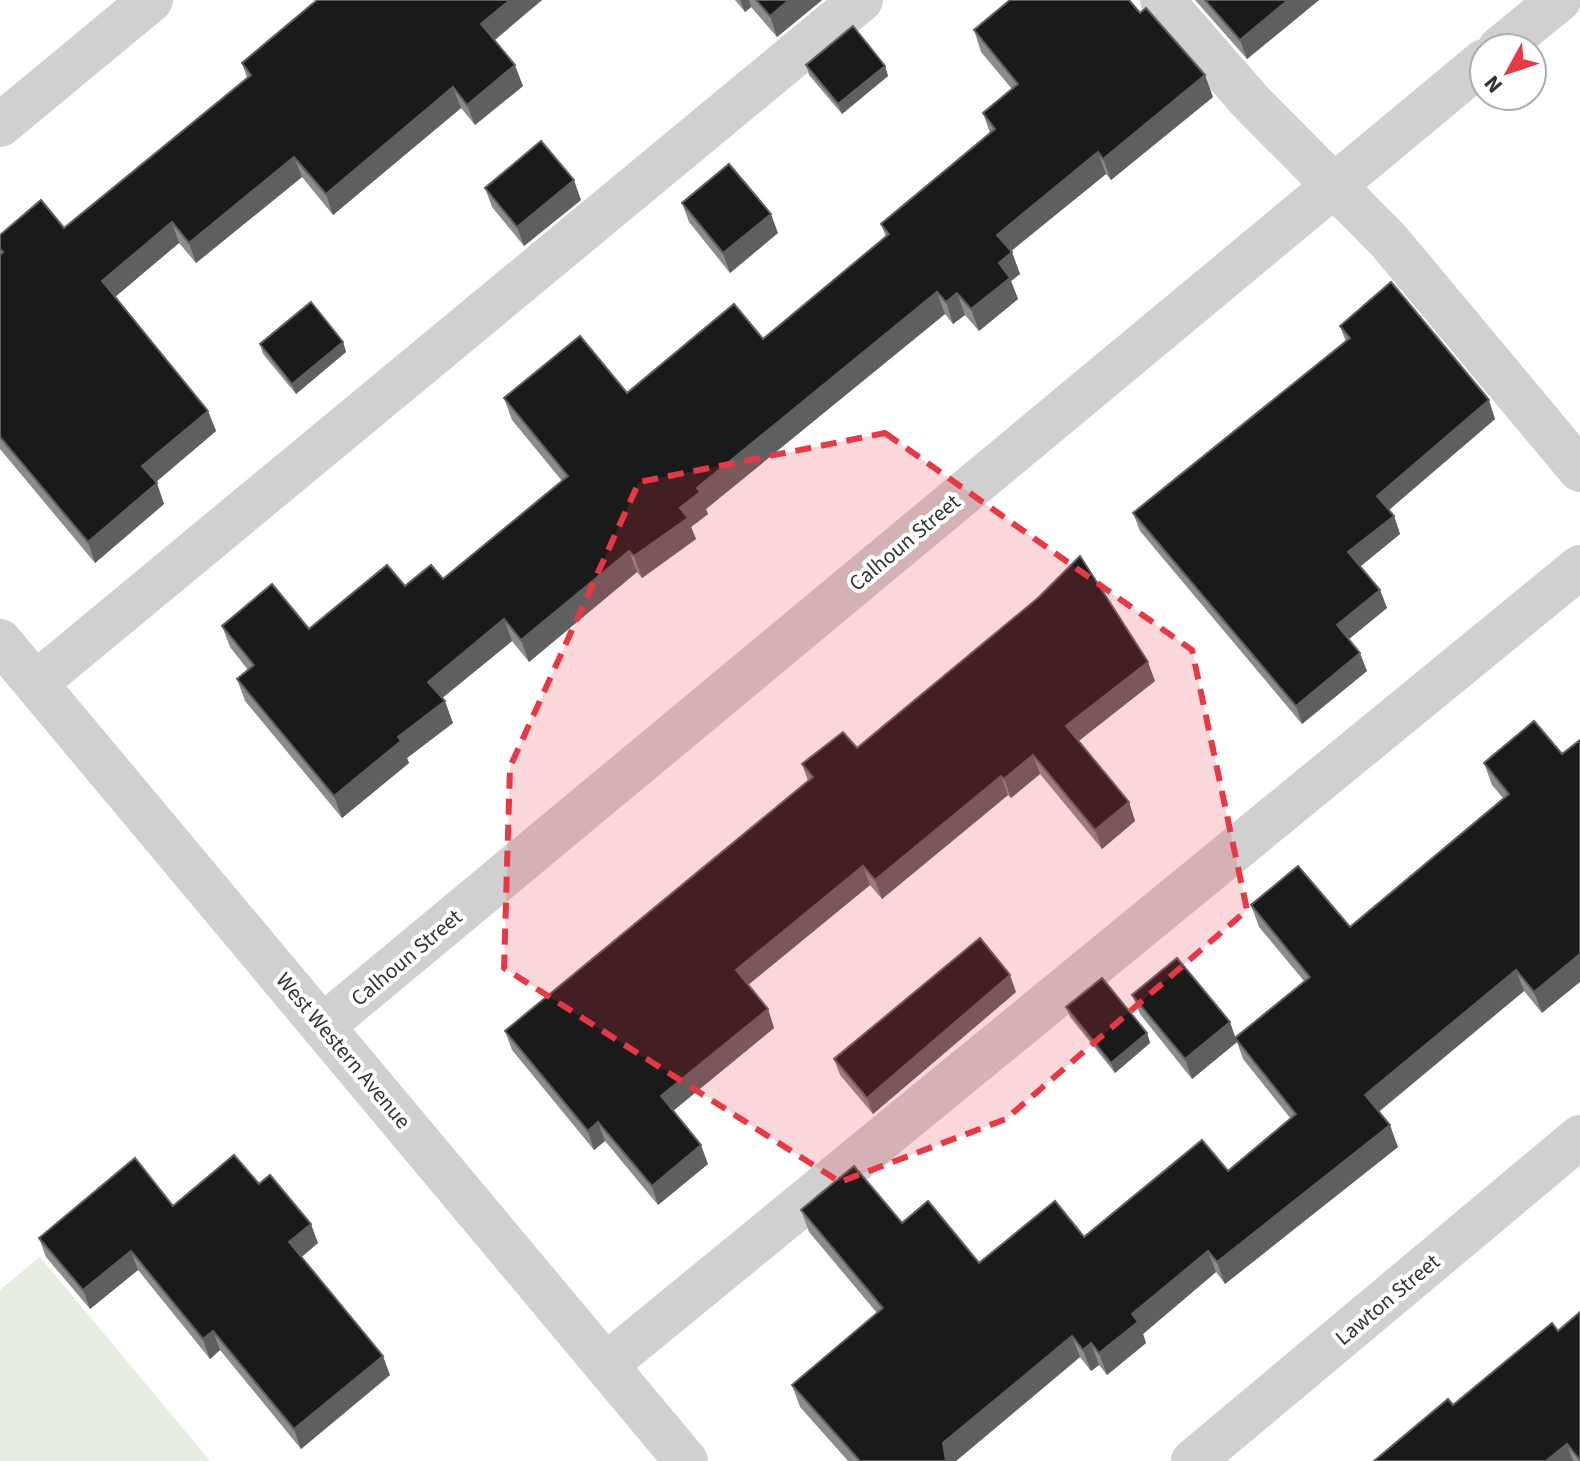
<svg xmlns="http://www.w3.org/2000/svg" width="1580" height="1461" font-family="'Source Sans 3',sans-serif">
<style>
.grass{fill:#e6ecdf}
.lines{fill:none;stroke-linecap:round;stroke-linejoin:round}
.minor{stroke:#d0d0d0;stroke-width:44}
.wall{fill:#8c8c8c}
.shaded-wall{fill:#5f5f5f}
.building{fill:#1a1a1a;stroke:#5f5f5f;stroke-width:2}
.marked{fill:#e63946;fill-opacity:0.2;stroke:#e63946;stroke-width:6;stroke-dasharray:16 10;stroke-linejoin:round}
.labels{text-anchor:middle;stroke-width:8;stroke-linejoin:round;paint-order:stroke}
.street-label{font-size:22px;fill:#333;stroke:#fff}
</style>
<rect width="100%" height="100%" fill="#fff"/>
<!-- grass -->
<polygon class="grass" points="40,1257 210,1461 0,1461 0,1290"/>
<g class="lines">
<!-- minor -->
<g class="minor">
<polyline points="1162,0 1250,101 1388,240 1580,470"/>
<polyline points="1500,48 1559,0"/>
<polyline points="0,125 151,0"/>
<polyline points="0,641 686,1461"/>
<polyline points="36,683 861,0"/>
<polyline points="324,1025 1484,61"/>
<polyline points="607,1364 1580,567"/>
<polyline points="1193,1461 1580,1137"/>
</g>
</g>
<!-- wall -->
<g class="wall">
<polygon points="317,0 542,0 494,40 523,86 475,125 461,108 333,215 302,177 196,263 179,243 115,297 208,411 216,431 156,482 164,504 95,563 0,449 0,235 64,228 247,78 242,63"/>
<polygon points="735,0 822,0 777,37 751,7 745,12"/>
<polygon points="1195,0 1319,0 1247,59"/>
<polygon points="974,30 1213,97 1111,180 1106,174 1011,251 1020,274 1011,281 1018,299 979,331 965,315 953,324 945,314 706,509 708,514 691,527 696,539 642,578 637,572 529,662 512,641 442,698 453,723 407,758 409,763 342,818 245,701 237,679 248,670 230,647 222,626 309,629 405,586 443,579 562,481 512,420 504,398 627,393 763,339 886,237 881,224 990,133 983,113 1012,89 981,52"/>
<polygon points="806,65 885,66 888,76 842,114 809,75"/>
<polygon points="485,188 581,200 524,246 492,207"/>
<polygon points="682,203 778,233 730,273 689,222"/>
<polygon points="1340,326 1495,419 1389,510 1394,516 1400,534 1360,566 1380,590 1387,608 1349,639 1367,671 1302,724 1140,531 1133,513 1346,342"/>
<polygon points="343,342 346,352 296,394 263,354 260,344"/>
<polygon points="1155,681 1079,741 1129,802 1135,821 1102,849 1040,774 1011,798 1008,795 882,899 870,885 748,985 768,1009 774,1028 673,1111 708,1164 658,1205 605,1141 594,1150 512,1050 505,1031 808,781 802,764 857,748"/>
<polygon points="1534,721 1542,1013 1524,991 1379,1112 1398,1147 1225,1284 1216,1272 1143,1334 1146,1343 1107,1375 1099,1365 1091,1371 1080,1357 956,1461 848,1461 800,1407 792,1385 877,1313 809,1232 801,1210 902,1223 979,1263 1084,1237 1228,1171 1291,1119 1243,1059 1237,1042 1192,1079 1140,1014 1132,995 1236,1037 1304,981 1259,927 1251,905 1350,927 1503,798 1492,785 1484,763"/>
<polygon points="1016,992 873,1114 840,1075 834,1059"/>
<polygon points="1066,1007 1147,1033 1150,1043 1115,1073 1070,1017"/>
<polygon points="259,1184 318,1243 302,1257 390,1375 301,1449 220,1350 210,1359 138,1270 90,1309 46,1257 39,1238"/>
<polygon points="1558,1331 1580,1461 1374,1461 1453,1405"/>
</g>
<!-- shaded-wall -->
<g class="shaded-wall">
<polygon points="510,0 542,0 489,45 481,24"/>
<polygon points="740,0 749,0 751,7 745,12"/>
<polygon points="789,0 822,0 777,37 770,16"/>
<polygon points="1288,0 1319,0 1247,59 1240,40"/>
<polygon points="515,65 523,86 475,125 467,105"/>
<polygon points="885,66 888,76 842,114 838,104"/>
<polygon points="1205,75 1213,97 1111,180 1103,159"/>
<polygon points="453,87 461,108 333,215 326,194"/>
<polygon points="1098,152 1106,174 1005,256 997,235"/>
<polygon points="294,157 302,177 196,263 189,243"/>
<polygon points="574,180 581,200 524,246 517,227"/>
<polygon points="771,214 778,233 730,273 723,253"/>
<polygon points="172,222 179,243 109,302 102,281"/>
<polygon points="1012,252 1020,274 1011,281 1018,299 979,331 971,309 999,263"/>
<polygon points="937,292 945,314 706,509 708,514 691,527 696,539 642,578 634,556 680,508 697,488"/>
<polygon points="957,293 965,315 953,324 946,302"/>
<polygon points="343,342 346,352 296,394 292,384"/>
<polygon points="1489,400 1495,419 1384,514 1377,496"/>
<polygon points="208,411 216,431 150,487 142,466"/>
<polygon points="157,483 164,504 95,563 88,542"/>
<polygon points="1394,516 1400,534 1355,571 1348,552"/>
<polygon points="629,551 637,572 529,662 521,640"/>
<polygon points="1380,590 1387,608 1344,643 1337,625"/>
<polygon points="504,619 512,641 436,703 428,682"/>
<polygon points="1360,653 1367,671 1302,724 1296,706"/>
<polygon points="1148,662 1155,681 1073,745 1066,726"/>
<polygon points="445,701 453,723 407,758 409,763 342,818 334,796 398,737"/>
<polygon points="1033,755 1040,774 1011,798 1004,779"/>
<polygon points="1001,776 1008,795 882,899 875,880"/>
<polygon points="1129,802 1135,821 1102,849 1095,830"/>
<polygon points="863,866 870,885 743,989 736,970"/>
<polygon points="1580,954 1580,982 1542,1013 1534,992"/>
<polygon points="1516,970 1524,991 1373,1116 1365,1095"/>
<polygon points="1010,975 1016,992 873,1114 867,1098"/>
<polygon points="768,1009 774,1028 668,1115 661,1096"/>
<polygon points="1230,1022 1237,1042 1192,1079 1185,1059"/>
<polygon points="1147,1033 1150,1043 1115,1073 1111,1063"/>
<polygon points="598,1122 605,1141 594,1150 588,1131"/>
<polygon points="1390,1125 1398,1147 1225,1284 1217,1262"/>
<polygon points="701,1145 708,1164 658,1205 652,1186"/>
<polygon points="311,1224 318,1243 296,1261 289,1242"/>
<polygon points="131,1251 138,1270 90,1309 83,1290"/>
<polygon points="1208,1251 1216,1272 1143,1334 1146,1343 1107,1375 1099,1353 1132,1314"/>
<polygon points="213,1331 220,1350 210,1359 203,1339"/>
<polygon points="1072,1336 1080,1357 956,1461 946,1461 943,1443"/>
<polygon points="1091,1343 1099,1365 1091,1371 1083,1350"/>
<polygon points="383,1356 390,1375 301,1449 294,1429"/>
<polygon points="1567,1444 1573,1461 1546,1461"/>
</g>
<!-- building -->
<g class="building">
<polygon points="317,0 510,0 481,24 515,65 467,105 453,87 326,194 294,157 189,243 172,222 102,281 208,411 142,466 157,483 88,542 0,437 0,255 3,252 0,249 0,235 41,200 64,228 251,75 242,63"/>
<polygon points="756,0 789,0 770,16"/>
<polygon points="1010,0 1129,0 1140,13 1146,8 1205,75 1103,159 1098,152 997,235 1012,252 999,263 1010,278 971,309 957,293 946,302 937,292 697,488 700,492 680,508 688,518 634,556 629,551 521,640 504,619 428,682 445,701 398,737 401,741 334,796 237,679 254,665 222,626 272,584 309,629 387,565 405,586 431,565 443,579 568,476 504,398 580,336 627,393 734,304 763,339 889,234 881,224 995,129 983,113 1018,84 974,30"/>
<polygon points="1205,0 1288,0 1240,40"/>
<polygon points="853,26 885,66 838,104 806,65"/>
<polygon points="541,141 574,180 517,227 485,188"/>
<polygon points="729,164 771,214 723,253 682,203"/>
<polygon points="1391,282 1489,400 1377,496 1394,516 1348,552 1380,590 1337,625 1360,653 1296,706 1133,513 1350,338 1340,326"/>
<polygon points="311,302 343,342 292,384 260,344"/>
<polygon points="1080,556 1148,662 1066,726 1129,802 1095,830 1033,755 1004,779 1001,776 875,880 863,866 736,970 768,1009 661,1096 701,1145 652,1186 598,1122 588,1131 505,1031 813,777 802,764 843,732 857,748 1038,598"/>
<polygon points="1534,721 1562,754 1580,740 1580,954 1534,992 1516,970 1365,1095 1390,1125 1217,1262 1208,1251 1132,1314 1138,1322 1099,1353 1091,1343 1083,1350 1072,1336 943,1443 946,1461 860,1461 792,1385 883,1308 801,1210 854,1166 902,1223 928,1201 979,1263 1055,1201 1084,1237 1202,1140 1228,1171 1296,1114 1235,1038 1310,977 1251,905 1298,866 1350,927 1509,794 1484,763"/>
<polygon points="980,938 1010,975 867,1098 834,1059"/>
<polygon points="1177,958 1230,1022 1185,1059 1132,995"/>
<polygon points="1102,978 1147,1033 1111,1063 1066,1007"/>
<polygon points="234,1155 259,1184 270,1175 311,1224 289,1242 383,1356 294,1429 213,1331 203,1339 131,1251 83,1290 39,1238 135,1158 173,1206"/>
<polygon points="1580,1312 1580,1460 1567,1444 1546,1461 1374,1461 1448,1399 1453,1405 1552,1323 1558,1331"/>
</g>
<!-- marked area -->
<path class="marked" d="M885,433L1192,650L1247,910L1006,1119L840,1182L504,968L510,767L639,482Z"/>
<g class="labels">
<!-- street labels -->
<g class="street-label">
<text transform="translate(904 542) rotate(-40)" y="8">Calhoun Street</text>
<text transform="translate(406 957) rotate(-40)" y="8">Calhoun Street</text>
<text transform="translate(344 1050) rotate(50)" y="8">West Western Avenue</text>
<text transform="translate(1387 1299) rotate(-40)" y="8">Lawton Street</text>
</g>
</g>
<!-- north arrow -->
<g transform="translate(1508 72) rotate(230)"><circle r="38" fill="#ffffff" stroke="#adadad" stroke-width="2"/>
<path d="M0-6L14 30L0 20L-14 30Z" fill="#e63946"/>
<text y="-12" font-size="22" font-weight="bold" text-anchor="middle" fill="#333333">N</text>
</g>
</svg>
